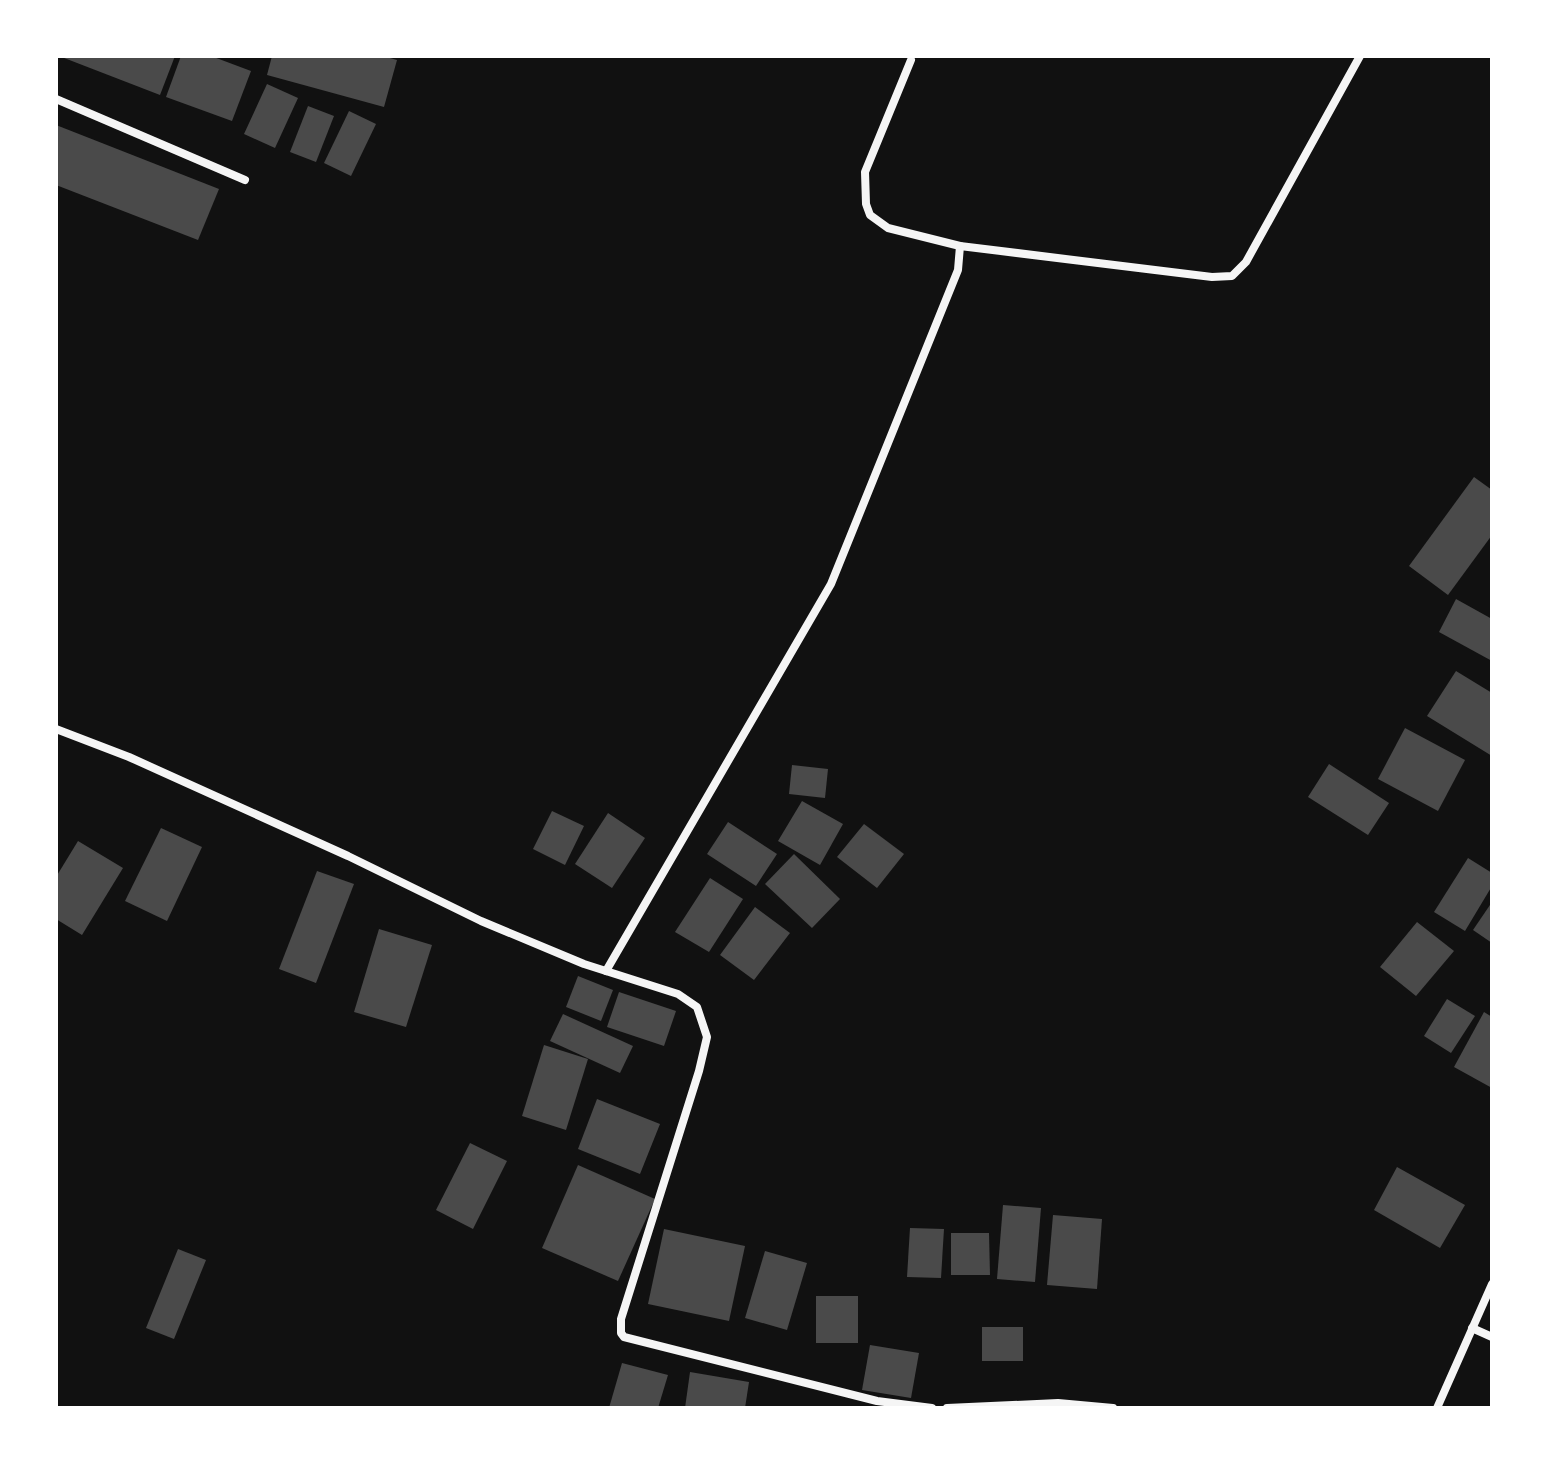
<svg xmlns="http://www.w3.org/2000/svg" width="1548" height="1464" font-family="Montserrat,sans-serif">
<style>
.building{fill:#4a4a4a}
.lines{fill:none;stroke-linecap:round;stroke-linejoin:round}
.minor{stroke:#f5f5f5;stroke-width:8}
</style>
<rect width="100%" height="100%" fill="#111"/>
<!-- building -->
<g class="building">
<polygon points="59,56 175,56 160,95"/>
<polygon points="181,56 211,56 251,71 232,121 166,97"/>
<polygon points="272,56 383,56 397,60 384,107 267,75"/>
<polygon points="267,84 298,98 275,148 244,134"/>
<polygon points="308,106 334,116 316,162 290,152"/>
<polygon points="349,111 376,124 351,176 324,163"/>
<polygon points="56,125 219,189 198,240 56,185"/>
<polygon points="1474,477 1492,490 1492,535 1448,595 1409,566"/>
<polygon points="1456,599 1492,619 1492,661 1439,632"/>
<polygon points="1456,671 1492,693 1492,756 1427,716"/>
<polygon points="1405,728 1465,760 1438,811 1378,779"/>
<polygon points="1329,764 1389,803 1368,835 1308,797"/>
<polygon points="792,765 828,769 825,798 789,794"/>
<polygon points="802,801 843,824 820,865 778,841"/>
<polygon points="552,811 584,826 565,865 533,849"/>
<polygon points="608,813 645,838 612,888 575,864"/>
<polygon points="728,822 777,854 756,886 707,854"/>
<polygon points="864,824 904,854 877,888 837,857"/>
<polygon points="161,828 202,847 167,921 125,901"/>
<polygon points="78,841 123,868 82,935 56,919 56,877"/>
<polygon points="794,854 840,899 812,928 765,884"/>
<polygon points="1468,858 1492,873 1492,886 1465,931 1434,912"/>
<polygon points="317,871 354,884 316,983 279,969"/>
<polygon points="710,878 743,899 709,952 675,932"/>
<polygon points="1492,902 1492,943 1473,930"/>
<polygon points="755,907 790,933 754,980 720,955"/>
<polygon points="1417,922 1454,951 1416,996 1380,967"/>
<polygon points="379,929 432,945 406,1027 354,1012"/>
<polygon points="578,976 613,990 601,1021 566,1007"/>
<polygon points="619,992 676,1011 664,1046 607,1027"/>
<polygon points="1447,999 1475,1016 1451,1053 1424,1036"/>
<polygon points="1484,1012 1492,1017 1492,1088 1454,1067"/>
<polygon points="563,1014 633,1046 620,1073 550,1041"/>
<polygon points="544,1045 588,1059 566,1130 522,1116"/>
<polygon points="597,1099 660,1124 640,1174 578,1149"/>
<polygon points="470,1143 507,1161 473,1229 436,1210"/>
<polygon points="578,1165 655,1199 618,1281 542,1248"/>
<polygon points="1397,1167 1465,1205 1440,1248 1374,1210"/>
<polygon points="1003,1205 1041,1208 1035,1282 997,1279"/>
<polygon points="1053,1215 1102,1219 1097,1289 1047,1285"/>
<polygon points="910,1228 944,1229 941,1278 907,1277"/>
<polygon points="664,1229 745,1246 729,1321 648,1304"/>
<polygon points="951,1233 989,1233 990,1275 951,1275"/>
<polygon points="178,1249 206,1260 174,1339 146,1328"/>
<polygon points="765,1251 807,1263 787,1330 745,1318"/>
<rect x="816" y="1296" width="42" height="47"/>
<rect x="982" y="1327" width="41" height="34"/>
<polygon points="870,1345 919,1353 911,1398 862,1390"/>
<polygon points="622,1363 668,1375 658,1408 609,1408"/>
<polygon points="690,1372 749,1382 745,1408 685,1408"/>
</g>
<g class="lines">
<!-- minor -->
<g class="minor">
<polyline points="911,60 865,172 866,204 870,215 888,228 960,246 1212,277 1232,276 1246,262 1360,56"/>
<polyline points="56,99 245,180"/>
<polyline points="56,729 129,757 348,856 481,921 584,964 678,994 697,1007 707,1037 699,1071 621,1319 621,1333 624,1337 877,1401 932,1408"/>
<polyline points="606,971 831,584 958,270 960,246"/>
<polyline points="1472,1328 1492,1337"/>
<polyline points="947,1408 1058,1403 1113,1408"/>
<polyline points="1437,1408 1492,1284"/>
</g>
</g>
<!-- border -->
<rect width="1548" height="1464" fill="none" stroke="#ffffff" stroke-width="116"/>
</svg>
